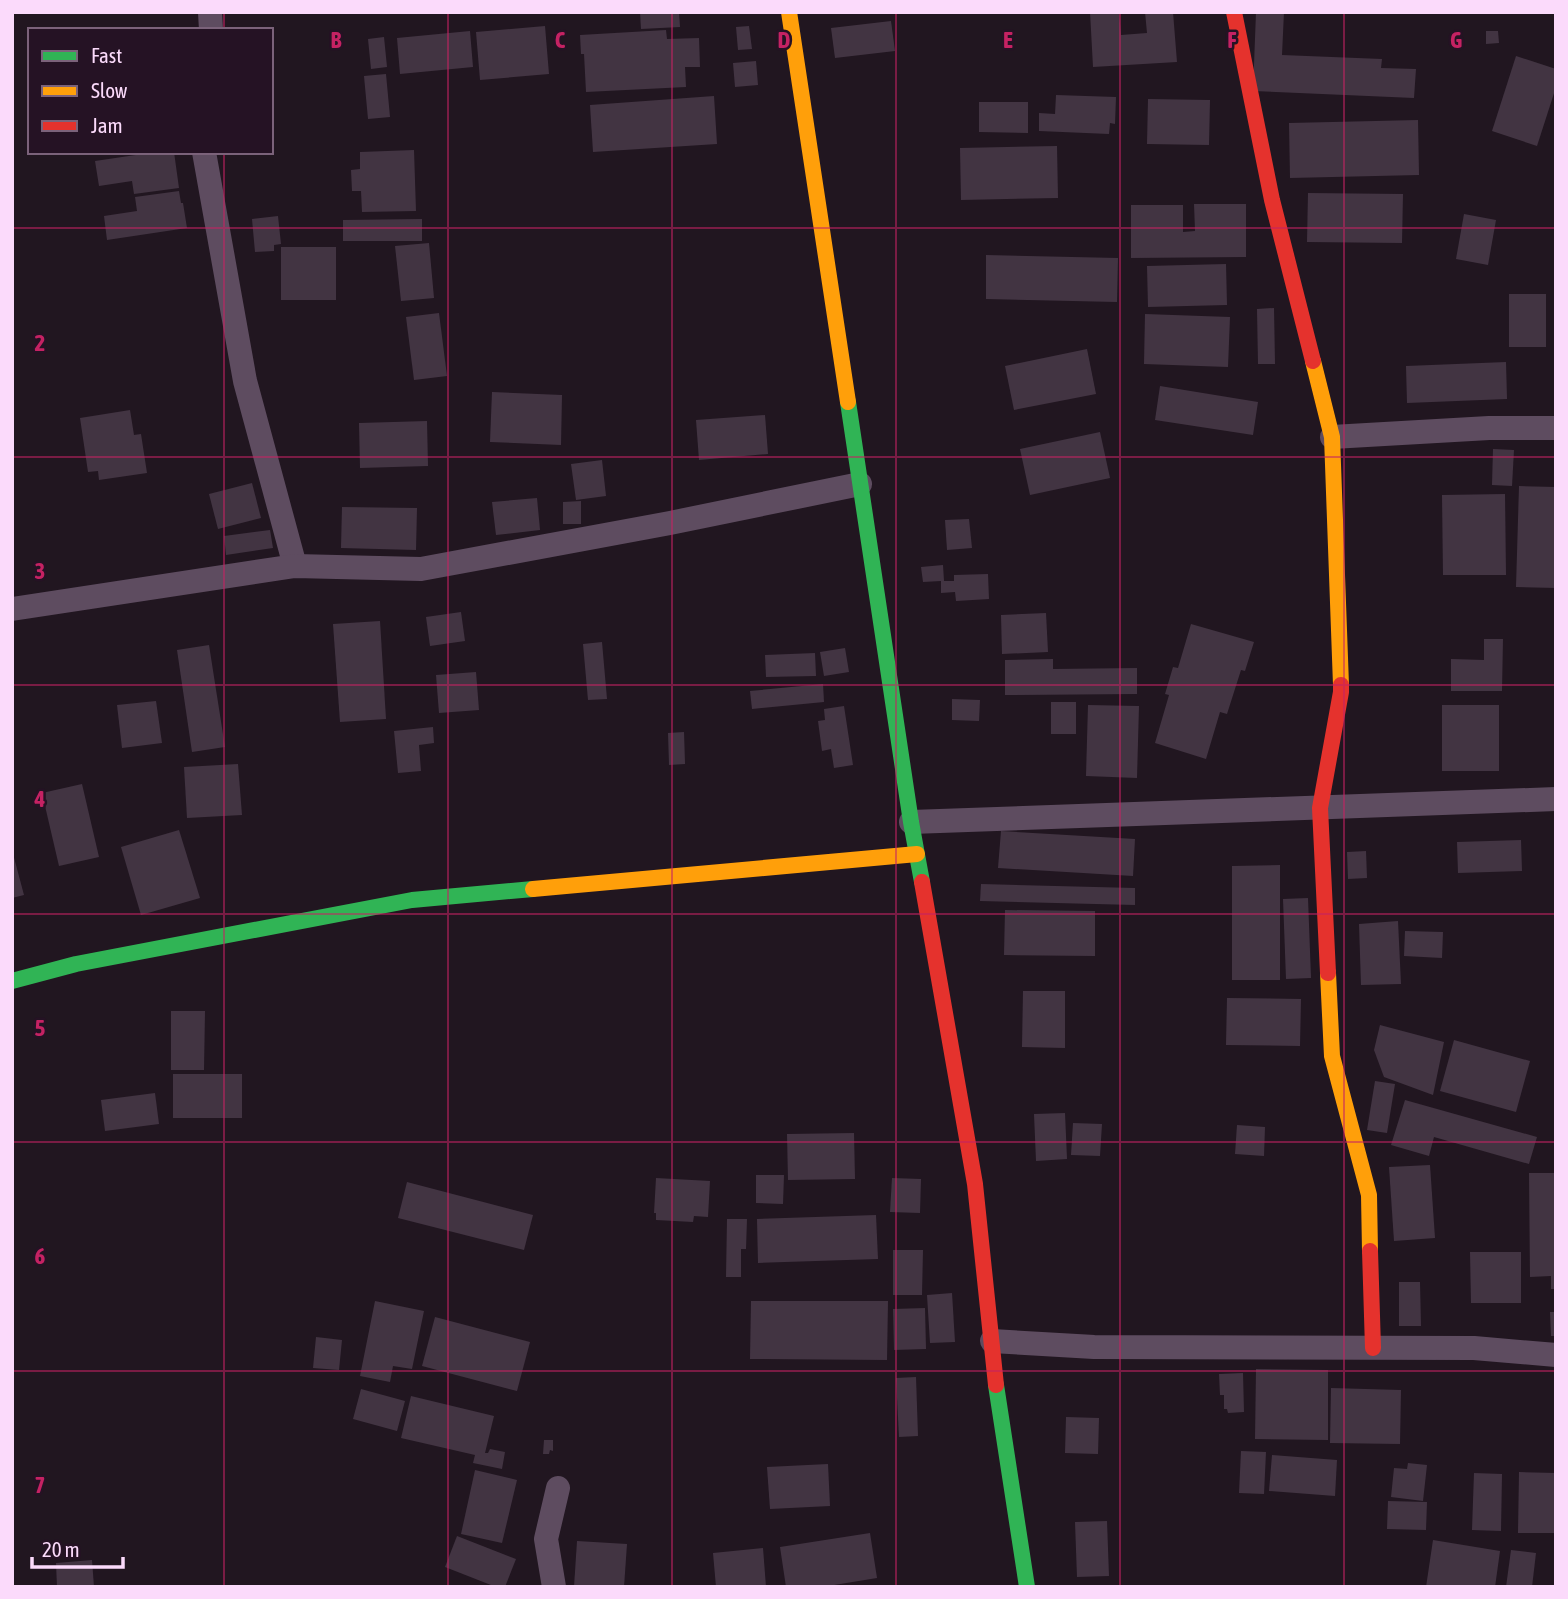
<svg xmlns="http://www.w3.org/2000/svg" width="1568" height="1599" font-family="'Asap Condensed',sans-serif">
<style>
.building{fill:#423442}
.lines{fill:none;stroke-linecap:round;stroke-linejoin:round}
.street{stroke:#5e4c60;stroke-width:24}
.fast{stroke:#30b455;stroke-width:16}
.slow{stroke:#ff9f0a;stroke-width:16}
.jam{stroke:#e5322d;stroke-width:16}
.grid{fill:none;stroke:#c52263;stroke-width:2;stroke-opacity:0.55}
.grid-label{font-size:23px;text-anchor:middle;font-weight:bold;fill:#c52263;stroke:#251224;stroke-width:5;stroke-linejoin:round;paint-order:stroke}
</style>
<rect width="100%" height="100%" fill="#211620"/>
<!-- building -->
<g class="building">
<polygon points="640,12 679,12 680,27 641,29"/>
<polygon points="1090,12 1119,12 1121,35 1147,33 1145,12 1173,12 1177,62 1093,67"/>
<polygon points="1256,12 1284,12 1282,55 1382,59 1381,68 1416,69 1414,98 1253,91"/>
<polygon points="891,21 895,51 835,58 831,28"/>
<polygon points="545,26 549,74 480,80 476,32"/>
<polygon points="749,26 752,49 738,50 736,27"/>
<polygon points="666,30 667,39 699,38 700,67 685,67 686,87 586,92 584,54 581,54 580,35"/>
<polygon points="470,31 473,67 400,74 397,38"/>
<polygon points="1486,31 1498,31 1499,43 1486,44"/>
<polygon points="384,37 387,67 371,69 368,39"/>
<polygon points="1516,56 1556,69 1556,87 1537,146 1492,131"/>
<polygon points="756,61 758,85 735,87 733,63"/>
<polygon points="386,74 390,117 368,119 364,76"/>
<polygon points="1056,95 1116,97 1115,124 1110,123 1109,134 1039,131 1039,113 1055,114"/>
<polygon points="714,96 717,144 593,152 590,105"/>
<polygon points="1148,99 1210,100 1209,145 1147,144"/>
<polygon points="979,102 1028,102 1028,133 979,132"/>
<polygon points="1418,120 1419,175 1290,178 1289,123"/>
<polygon points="1057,146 1058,198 961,200 960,148"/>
<polygon points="414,150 416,211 362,212 361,191 352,191 351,170 360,169 360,152"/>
<polygon points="156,152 174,152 179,188 134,194 132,181 99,186 95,161"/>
<polygon points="179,191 181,203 183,203 187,228 107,240 104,216 137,211 135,197"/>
<polygon points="1308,193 1403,194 1402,243 1307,242"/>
<polygon points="1194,204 1246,204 1246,257 1131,258 1131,205 1183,205 1183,232 1195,231"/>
<polygon points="1464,214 1496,220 1488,265 1456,259"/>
<polygon points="278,216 281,244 274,245 274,251 255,252 252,219"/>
<polygon points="422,219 422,241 343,241 343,220"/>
<polygon points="429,243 434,298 401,301 395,246"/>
<rect x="281" y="247" width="55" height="53"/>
<polygon points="986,255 1118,258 1117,302 986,299"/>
<polygon points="1226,264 1227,305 1148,307 1147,266"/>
<rect x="1509" y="294" width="37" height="53"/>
<polygon points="1274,308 1275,364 1258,364 1257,309"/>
<polygon points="439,313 447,376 414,380 406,317"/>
<polygon points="1145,314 1230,317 1228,367 1144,364"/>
<polygon points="1087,349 1096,394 1014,410 1005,366"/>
<polygon points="1506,362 1507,399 1407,403 1406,366"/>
<polygon points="1160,386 1258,402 1253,435 1155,420"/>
<polygon points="492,392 562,395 561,445 490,442"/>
<polygon points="130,410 134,435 141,434 147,473 99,480 98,471 88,472 80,418"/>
<polygon points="765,415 768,454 699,460 696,420"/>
<polygon points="427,421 428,466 360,468 359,423"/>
<polygon points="1100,432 1110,478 1030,495 1020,449"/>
<polygon points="1493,449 1514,450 1512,486 1492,485"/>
<polygon points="602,460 606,496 576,500 571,464"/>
<polygon points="252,483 261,518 218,529 209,494"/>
<polygon points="1519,486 1556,487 1556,588 1516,587"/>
<polygon points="1505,494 1506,575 1443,575 1442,495"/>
<polygon points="537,498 540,530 496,535 492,502"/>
<polygon points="581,501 581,524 563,524 563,502"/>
<polygon points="342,507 417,508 416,550 341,548"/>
<polygon points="969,519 972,548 947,550 945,520"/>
<polygon points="270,530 273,548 226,555 224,536"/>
<polygon points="943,565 944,581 954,581 954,575 988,574 989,599 956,601 955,592 941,593 941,581 923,582 921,567"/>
<polygon points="461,612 465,641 430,646 426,617"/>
<polygon points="1046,613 1048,652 1002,654 1001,615"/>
<polygon points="380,621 386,719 340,722 333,624"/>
<polygon points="1191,624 1254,642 1245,671 1241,670 1227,714 1220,712 1206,759 1155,743 1169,695 1165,694 1173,667 1178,668"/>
<polygon points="1484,639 1503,639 1502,691 1451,691 1451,659 1484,660"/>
<polygon points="602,642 607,699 588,700 583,644"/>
<polygon points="209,645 225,747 192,752 177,650"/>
<polygon points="845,648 849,672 824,676 820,652"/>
<polygon points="815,653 816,676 766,677 765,655"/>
<polygon points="1053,659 1053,669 1137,668 1137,694 1005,695 1005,660"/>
<polygon points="476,672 479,710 439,713 436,675"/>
<polygon points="823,684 824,702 752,709 750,691"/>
<polygon points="952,699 980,700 979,721 952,720"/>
<polygon points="156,701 162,743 122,748 117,705"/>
<rect x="1051" y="702" width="25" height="32"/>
<polygon points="1088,705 1139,706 1137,778 1086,776"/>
<rect x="1442" y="705" width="57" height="66"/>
<polygon points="844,706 853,765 834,768 831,749 822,751 818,721 825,720 824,709"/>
<polygon points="433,727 434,743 419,745 421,771 398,773 394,731"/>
<polygon points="684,732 685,764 669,765 668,733"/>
<polygon points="238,764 242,815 187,818 184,767"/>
<polygon points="82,784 99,857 59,866 42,793"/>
<polygon points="179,830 200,898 141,915 121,847"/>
<polygon points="1001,831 1135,839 1133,876 998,868"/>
<polygon points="1521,840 1522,871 1458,873 1457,842"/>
<polygon points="12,850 24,895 12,898"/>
<polygon points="1366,851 1367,878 1348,879 1347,852"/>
<polygon points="1280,865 1280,980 1232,980 1232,866"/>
<polygon points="981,884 1135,888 1135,905 980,901"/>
<polygon points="1308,898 1311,978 1286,979 1283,899"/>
<polygon points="1005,910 1095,911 1095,956 1004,955"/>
<polygon points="1398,921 1401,984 1361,985 1359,924"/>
<polygon points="1405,931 1443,932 1442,958 1404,956"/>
<polygon points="1023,991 1065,991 1065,1048 1022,1047"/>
<polygon points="1227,998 1301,999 1300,1046 1226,1045"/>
<polygon points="171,1011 205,1011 204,1070 171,1070"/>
<polygon points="1380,1025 1444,1042 1433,1095 1384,1077 1374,1050"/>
<polygon points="1454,1040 1530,1061 1516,1112 1440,1091"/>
<rect x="173" y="1074" width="69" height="44"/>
<polygon points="1375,1081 1395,1084 1387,1133 1367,1130"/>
<polygon points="155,1093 159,1124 105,1131 101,1100"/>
<polygon points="1405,1100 1537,1137 1529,1164 1434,1137 1429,1156 1391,1145"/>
<polygon points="1065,1113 1067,1159 1036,1161 1034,1114"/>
<polygon points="1073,1123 1102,1124 1100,1156 1071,1155"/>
<polygon points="1237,1125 1265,1127 1264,1156 1235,1154"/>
<polygon points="854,1133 855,1179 788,1180 787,1134"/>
<polygon points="1430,1165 1435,1238 1394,1241 1389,1167"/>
<polygon points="1529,1173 1556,1173 1556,1289 1551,1289 1551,1276 1530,1277"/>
<polygon points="756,1175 784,1175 783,1204 756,1203"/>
<polygon points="656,1178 710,1181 708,1217 694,1216 693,1222 656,1220 656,1213 654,1213"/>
<polygon points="892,1178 921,1179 920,1213 890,1212"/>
<polygon points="407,1182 533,1215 524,1250 398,1218"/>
<polygon points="876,1215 878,1259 758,1263 757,1219"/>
<polygon points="727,1219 747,1219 746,1249 741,1249 741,1277 726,1277"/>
<polygon points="893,1250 923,1250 922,1295 893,1295"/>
<polygon points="1470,1252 1521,1252 1521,1303 1471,1303"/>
<polygon points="1399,1282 1420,1282 1421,1326 1399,1326"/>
<polygon points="952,1293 955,1342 930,1343 927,1295"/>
<polygon points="375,1301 424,1311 412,1369 393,1366 390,1382 360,1376"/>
<polygon points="751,1301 888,1301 887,1360 750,1359"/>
<polygon points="925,1308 926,1349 894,1350 893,1309"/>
<polygon points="1550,1312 1556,1312 1556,1336 1551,1336"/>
<polygon points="435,1317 530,1342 517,1391 422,1366"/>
<polygon points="316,1337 342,1340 339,1370 313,1368"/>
<polygon points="1256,1369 1328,1370 1328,1440 1255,1439"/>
<polygon points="1243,1373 1244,1412 1228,1413 1227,1409 1224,1409 1224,1395 1220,1395 1219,1374"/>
<polygon points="916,1377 918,1436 899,1437 896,1378"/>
<polygon points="1331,1388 1401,1390 1400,1444 1330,1443"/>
<polygon points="361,1389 405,1401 397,1431 353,1419"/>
<polygon points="411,1396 494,1416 485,1453 488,1453 490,1449 505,1452 502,1469 473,1463 475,1455 401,1438"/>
<polygon points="1066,1417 1099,1418 1098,1454 1065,1453"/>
<polygon points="544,1440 553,1440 553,1451 550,1450 549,1454 543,1454"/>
<polygon points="1241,1451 1266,1452 1264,1494 1239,1493"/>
<polygon points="1272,1455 1337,1460 1335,1496 1269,1491"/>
<polygon points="1408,1463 1427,1465 1423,1501 1391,1497 1394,1468 1407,1469"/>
<polygon points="828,1464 830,1506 770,1509 767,1467"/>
<polygon points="475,1470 517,1480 502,1543 461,1534"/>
<polygon points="1519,1472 1556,1473 1556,1533 1518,1533"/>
<polygon points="1474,1473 1502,1474 1501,1531 1472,1530"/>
<polygon points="1388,1501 1427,1502 1426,1530 1387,1529"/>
<polygon points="1107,1521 1109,1576 1077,1577 1075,1522"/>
<polygon points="870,1533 877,1578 822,1587 786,1587 780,1547"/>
<polygon points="457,1536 516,1559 505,1587 496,1587 445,1567"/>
<polygon points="1433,1540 1500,1551 1495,1587 1426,1587"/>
<polygon points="577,1541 627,1544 624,1587 574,1587"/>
<polygon points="763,1548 766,1587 716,1587 713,1553"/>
<polygon points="1511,1550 1536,1553 1532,1587 1506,1587"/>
<polygon points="92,1560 94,1587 57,1587 56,1563"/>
</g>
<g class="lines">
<!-- street -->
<g class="street">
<polyline points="210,12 211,30"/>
<polyline points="204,152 245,381 295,566"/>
<polyline points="1332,437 1489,428 1556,428"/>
<polyline points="12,609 295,566 421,569 670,523 860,484"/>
<polyline points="911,822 1556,799"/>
<polyline points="992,1341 1094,1347 1474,1348 1556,1355"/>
<polyline points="554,1587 546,1539 558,1488"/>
</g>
<!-- fast -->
<g class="fast">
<polyline points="848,402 911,822 922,882"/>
<polyline points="12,981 76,964 412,900 533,889"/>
<polyline points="996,1385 1027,1587"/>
</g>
<!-- slow -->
<g class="slow">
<polyline points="789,12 848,402"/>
<polyline points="1313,361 1332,437 1341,685"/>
<polyline points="533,889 917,854"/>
<polyline points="1328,973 1332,1056 1369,1195 1370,1251"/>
</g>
<!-- jam -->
<g class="jam">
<polyline points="1234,12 1272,200 1313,361"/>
<polyline points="922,882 975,1184 996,1385"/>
<polyline points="1328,973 1320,808 1341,692 1341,685"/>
<polyline points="1370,1251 1373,1348"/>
</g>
</g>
<!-- grid -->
<path class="grid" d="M224,12V30M448,12V1587M672,12V1587M896,12V1587M1120,12V1587M1344,12V1587M224,152V1587M12,228H1556M12,457H1556M12,685H1556M12,914H1556M12,1142H1556M12,1371H1556"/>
<g class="grid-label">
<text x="336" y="48">B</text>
<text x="560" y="48">C</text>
<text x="784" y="48">D</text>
<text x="1008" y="48">E</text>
<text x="1232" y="48">F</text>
<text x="1456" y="48">G</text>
<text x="40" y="351">2</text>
<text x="40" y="579">3</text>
<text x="40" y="807">4</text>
<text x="40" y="1036">5</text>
<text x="40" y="1264">6</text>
<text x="40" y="1493">7</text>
</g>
<!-- border -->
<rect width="1568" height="1599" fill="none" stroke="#fbdafb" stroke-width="28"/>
<!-- legend -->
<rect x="28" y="28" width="245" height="126" fill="#251224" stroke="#7b627a" stroke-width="2"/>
<rect x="42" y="51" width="35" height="10" fill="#30b455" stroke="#7b627a" stroke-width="2"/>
<text x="91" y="63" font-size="21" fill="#fbdafb">Fast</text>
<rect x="42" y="86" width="35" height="10" fill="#ff9f0a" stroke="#7b627a" stroke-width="2"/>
<text x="91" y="98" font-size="21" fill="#fbdafb">Slow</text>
<rect x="42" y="121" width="35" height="10" fill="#e5322d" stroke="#7b627a" stroke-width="2"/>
<text x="91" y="133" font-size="21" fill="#fbdafb">Jam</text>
<!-- scale -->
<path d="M32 1557v10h91v-10" fill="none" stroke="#fbdafb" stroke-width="3.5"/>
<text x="42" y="1557" font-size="21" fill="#fbdafb" stroke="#251224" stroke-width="5" paint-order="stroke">20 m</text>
</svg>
